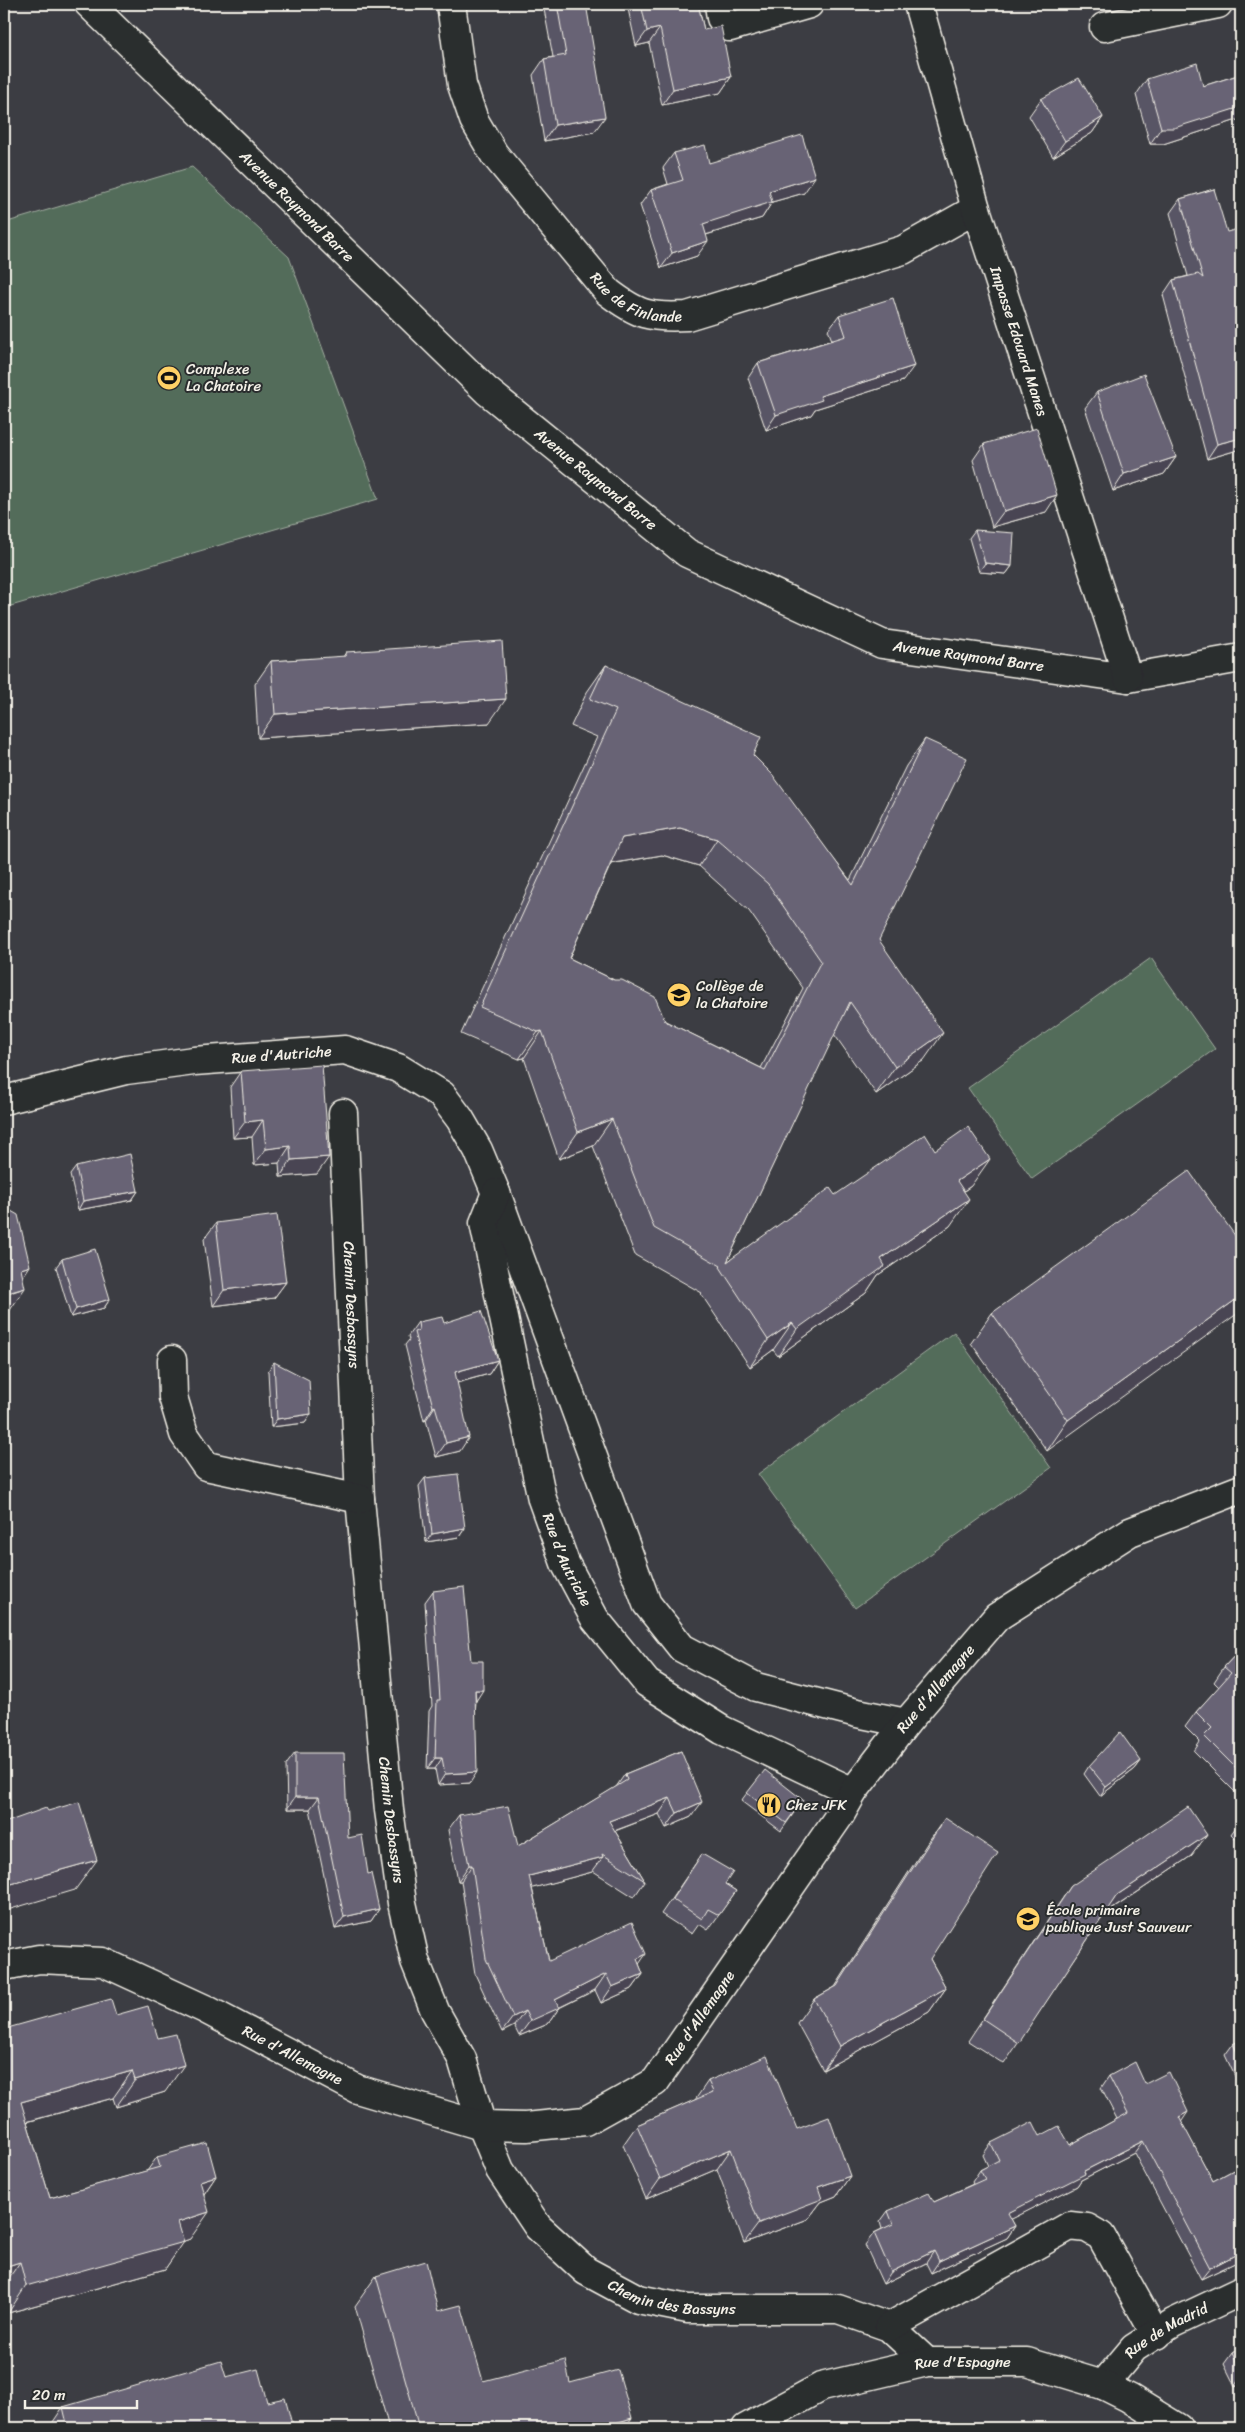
<svg xmlns="http://www.w3.org/2000/svg" width="1245" height="2432" font-family="Sriracha,sans-serif">
<style>
.green{fill:#526c5a;stroke:#a3aea1}
.lines{fill:none;stroke-linecap:round;stroke-linejoin:round}
.minor-casing{stroke:#f4f1e8;stroke-width:31}
.minor{stroke:#2a2d2e;stroke-width:28}
.wall{fill:#595565;stroke:#f4f1e8;fill-rule:evenodd}
.shaded-wall{fill:#484552;stroke:#f4f1e8}
.building{fill:#676375;stroke:#f4f1e8;fill-rule:evenodd}
.labels{text-anchor:middle;stroke-width:4;stroke-linejoin:round;paint-order:stroke}
.street-label{font-size:15px;fill:#f4f1e8;stroke:#2a2d2e}
.poi-label{font-size:15px;fill:#f4f1e8;stroke:#2a2d2e;text-anchor:start}
</style>
<rect width="100%" height="100%" fill="#3c3d43"/>
<filter id="ink" filterUnits="userSpaceOnUse"><feTurbulence type="fractalNoise" baseFrequency=".02" numOctaves="2"/><feDisplacementMap in="SourceGraphic" scale="10" xChannelSelector="R" yChannelSelector="G"/><feConvolveMatrix kernelMatrix="1 2 1 2 8 2 1 2 1" color-interpolation-filters="sRGB"/></filter>
<g filter="url(#ink)">
<!-- green -->
<g class="green">
<polygon points="192,167 289,257 378,499 4,608 4,223"/>
<polygon points="1151,958 1215,1049 1032,1179 968,1088"/>
<polygon points="954,1332 1051,1468 855,1608 758,1474"/>
</g>
<g class="lines">
<defs>
<g id="minor">
<path id="s1" d="M89,4L487,391L687,553L882,644L1128,678L1241,658"/>
<path id="s2" d="M451,4L462,85L474,120L494,154L608,292C638,315 649,318 687,316L903,250L976,209"/>
<polyline points="719,4 721,18 730,27 809,4"/>
<path id="s3" d="M918,4L976,209L1128,678"/>
<polyline points="1104,27 1218,4"/>
<path id="s4" d="M4,1100L126,1070L194,1061L345,1050L398,1068L442,1095L460,1119L478,1150L496,1193L647,1604L682,1648L756,1687L857,1713L906,1723"/>
<path id="s5" d="M343,1113L360,1499L389,1810L402,1903L415,1961L435,2011L462,2059L482,2126L500,2170L538,2227L586,2271L638,2299L688,2309H838L889,2327L927,2362"/>
<path id="s6" d="M496,1193L484,1223L542,1499L565,1563L595,1619L647,1683L722,1730L853,1792"/>
<polyline points="172,1360 173,1397 184,1434 206,1466 360,1499"/>
<path id="s7" d="M4,1966L39,1959L103,1962L205,2009L357,2089L482,2126L526,2127L585,2121L655,2082L840,1815L853,1792L906,1723L997,1617L1130,1532L1241,1489"/>
<polyline points="889,2327 1070,2226 1087,2228 1101,2236 1156,2335"/>
<path id="s8" d="M1103,2385L1134,2348L1173,2323L1241,2291"/>
<path id="s9" d="M746,2428L821,2387L927,2362H1027L1103,2385L1129,2398L1178,2428"/>
</g>
</defs>
<!-- minor casing -->
<use href="#minor" class="minor-casing"/>
<!-- minor -->
<use href="#minor" class="minor"/>
</g>
<!-- wall -->
<g class="wall">
<polygon points="543,4 586,4 594,132 544,141 533,75 544,59 553,57"/>
<polygon points="627,4 698,4 704,30 731,77 720,93 662,105 649,43 636,46"/>
<polygon points="1241,74 1241,123 1240,119 1163,144 1150,144 1136,95 1147,79 1203,86"/>
<polygon points="1041,99 1103,117 1092,133 1053,157 1029,116"/>
<polygon points="674,153 709,163 804,193 772,202 762,218 706,235 697,256 661,268 640,205 651,190 668,184 663,168"/>
<polygon points="1214,189 1241,449 1207,459 1163,295 1173,280 1188,276 1170,213 1180,199"/>
<polygon points="839,315 903,381 815,409 811,415 766,430 748,378 758,363 832,340 828,330"/>
<polygon points="1097,392 1176,457 1164,474 1113,491 1085,408"/>
<polygon points="984,444 1046,512 992,527 973,460"/>
<polygon points="975,530 1012,566 1006,574 979,572 969,538"/>
<polygon points="346,652 489,723 258,738 255,684 271,661 343,657"/>
<path d="M606,665L753,755L850,880L906,766L925,739L879,940L924,1060L876,1094L834,1034L727,1262L835,1195L935,1150L971,1186L964,1191L950,1226L878,1275L866,1293L778,1356L773,1350L750,1367L701,1294L702,1293L635,1255L593,1146L559,1159L524,1058L519,1059L461,1034L597,737L571,726L587,692ZM662,855L699,866L749,911L803,988L761,1068L665,1021L614,980L569,958L611,864Z"/>
<polygon points="241,1071 317,1174 280,1177 279,1163 254,1165 252,1137 233,1138 230,1087"/>
<polygon points="76,1167 138,1191 132,1200 78,1210 70,1175"/>
<polygon points="216,1223 286,1282 274,1298 213,1306 204,1239"/>
<polygon points="1241,1244 1047,1451 971,1343 992,1313"/>
<polygon points="62,1259 110,1299 104,1308 71,1317 56,1267"/>
<polygon points="418,1322 444,1323 498,1360 489,1374 457,1383 460,1451 436,1457 426,1420 424,1421 405,1345 409,1340 408,1336"/>
<polygon points="274,1362 311,1414 305,1423 271,1427 268,1371"/>
<polygon points="425,1478 465,1528 459,1537 426,1542 419,1486"/>
<polygon points="433,1591 471,1661 476,1701 470,1783 438,1785 435,1769 427,1769 429,1711 432,1706 425,1602"/>
<polygon points="1241,1649 1241,1798 1194,1751 1200,1742 1185,1727 1196,1712 1219,1687 1214,1682 1224,1667"/>
<polygon points="681,1751 691,1817 666,1828 659,1814 615,1831 645,1881 634,1897 593,1871 592,1872 532,1888 549,1961 639,1964 643,1974 632,1989 601,2003 595,1990 559,2008 548,2024 519,2036 514,2026 502,2032 475,1974 461,1881 458,1881 448,1830 459,1815 518,1846 616,1787 625,1774"/>
<polygon points="295,1753 348,1838 379,1909 371,1921 335,1929 310,1809 287,1809 286,1765"/>
<polygon points="1141,1761 1135,1769 1100,1796 1084,1774 1089,1766"/>
<polygon points="747,1793 803,1800 781,1831 741,1801"/>
<polygon points="945,1818 930,1959 946,1988 929,2012 823,2070 797,2023 814,1999 835,1987 928,1842"/>
<polygon points="1241,1820 1241,1844 1231,1834"/>
<polygon points="1207,1835 1191,1856 1104,1915 1004,2064 968,2041 1056,1908 1071,1886"/>
<polygon points="702,1854 725,1884 736,1891 708,1930 699,1924 692,1934 661,1914"/>
<polygon points="116,2015 165,2092 116,2107 113,2098 27,2122 50,2198 147,2171 157,2157 216,2176 204,2194 190,2239 184,2241 165,2269 8,2313 4,2300 4,2029"/>
<polygon points="1241,2040 1241,2089 1225,2055 1233,2044"/>
<polygon points="1109,2076 1145,2084 1181,2122 1213,2181 1241,2166 1241,2260 1201,2279 1134,2153 1081,2180 1077,2186 1011,2219 1015,2226 1007,2238 931,2273 926,2263 883,2284 865,2245 874,2233 882,2229 880,2222 888,2211 934,2202 973,2184 972,2182 980,2170 988,2166 983,2155 991,2143 1040,2136 1070,2145 1117,2119 1101,2088"/>
<polygon points="708,2081 797,2129 850,2176 836,2196 821,2202 808,2219 744,2243 717,2169 646,2199 623,2145 637,2125 695,2100"/>
<polygon points="376,2276 438,2311 483,2381 570,2383 624,2428 389,2428 355,2306"/>
<polygon points="1241,2348 1241,2390 1239,2384 1235,2386 1224,2364 1232,2353"/>
<polygon points="226,2377 267,2402 293,2428 49,2428 63,2407"/>
</g>
<!-- shaded-wall -->
<g class="shaded-wall">
<polygon points="660,28 649,43 636,46 647,31"/>
<polygon points="731,77 720,93 662,105 673,89"/>
<polygon points="1241,107 1241,118 1240,119 1163,144 1150,144 1161,128"/>
<polygon points="605,117 594,132 544,141 555,125"/>
<polygon points="1103,117 1092,133 1053,157 1065,141"/>
<polygon points="815,177 804,193 772,202 762,218 692,239 703,224 769,191"/>
<polygon points="708,241 697,256 661,268 672,253"/>
<polygon points="914,366 903,381 815,409 811,415 766,430 776,415 820,396"/>
<polygon points="1241,438 1241,449 1207,459 1217,444"/>
<polygon points="1176,457 1164,474 1113,491 1124,474"/>
<polygon points="1057,495 1046,512 992,527 1004,511"/>
<polygon points="985,563 1012,566 1006,574 979,572"/>
<polygon points="506,699 489,723 258,738 275,714"/>
<polygon points="680,828 717,839 699,866 662,855 603,865 622,838"/>
<polygon points="542,1031 524,1058 519,1059 538,1032"/>
<polygon points="943,1033 924,1060 876,1094 895,1067"/>
<polygon points="612,1119 593,1146 559,1159 578,1132"/>
<polygon points="263,1120 252,1137 233,1138 245,1122"/>
<polygon points="290,1146 279,1163 254,1165 266,1149"/>
<polygon points="329,1157 317,1174 280,1177 291,1160"/>
<polygon points="990,1159 971,1186 938,1208 957,1181"/>
<polygon points="138,1191 132,1200 78,1210 83,1201"/>
<polygon points="969,1199 950,1226 878,1275 866,1293 778,1356 797,1329 881,1259"/>
<polygon points="30,1266 13,1292 25,1288 4,1319 4,1294 21,1269"/>
<polygon points="286,1282 274,1298 213,1306 224,1290"/>
<polygon points="1241,1296 1241,1311 1047,1451 1068,1420"/>
<polygon points="110,1299 104,1308 71,1317 76,1309"/>
<polygon points="792,1323 773,1350 750,1367 768,1340"/>
<polygon points="498,1360 489,1374 445,1386 455,1372"/>
<polygon points="435,1406 426,1420 424,1421 433,1407"/>
<polygon points="311,1414 305,1423 271,1427 277,1419"/>
<polygon points="469,1437 460,1451 436,1457 446,1443"/>
<polygon points="465,1528 459,1537 426,1542 432,1534"/>
<polygon points="475,1690 483,1690 476,1701"/>
<polygon points="435,1758 442,1758 435,1769 427,1769"/>
<polygon points="1141,1761 1135,1769 1100,1796 1106,1787"/>
<polygon points="477,1772 470,1783 438,1785 445,1774"/>
<polygon points="295,1797 319,1797 310,1809 287,1809"/>
<polygon points="670,1798 659,1814 598,1837 609,1821"/>
<polygon points="702,1802 691,1817 666,1828 677,1813"/>
<polygon points="1207,1835 1191,1856 1102,1916 1117,1895"/>
<polygon points="603,1857 592,1872 518,1892 529,1876"/>
<polygon points="97,1860 75,1890 4,1911 4,1886"/>
<polygon points="469,1865 472,1865 461,1881 458,1881"/>
<polygon points="379,1909 371,1921 335,1929 344,1917"/>
<polygon points="646,1954 635,1970 637,1959"/>
<polygon points="606,1974 595,1990 556,2009 559,2008 548,2024 519,2036 530,2021 555,2000"/>
<polygon points="643,1974 632,1989 601,2003 612,1987"/>
<polygon points="946,1988 929,2012 823,2070 840,2046"/>
<polygon points="525,2011 514,2026 502,2032 513,2017"/>
<polygon points="184,2065 165,2092 116,2107 135,2080"/>
<polygon points="132,2071 113,2098 4,2128 21,2102"/>
<polygon points="1188,2112 1180,2124 1179,2117"/>
<polygon points="1143,2141 1134,2153 1081,2180 1077,2186 1000,2225 1008,2213 1084,2171"/>
<polygon points="731,2149 717,2169 646,2199 660,2179"/>
<polygon points="216,2176 198,2203 200,2181"/>
<polygon points="850,2176 836,2196 821,2202 808,2219 744,2243 759,2223 818,2187"/>
<polygon points="209,2212 190,2239 179,2243 184,2242 165,2269 8,2313 26,2286 178,2222"/>
<polygon points="1015,2226 1007,2238 931,2273 939,2261"/>
<polygon points="934,2251 926,2263 883,2284 891,2272"/>
<polygon points="1241,2252 1241,2260 1201,2279 1210,2268"/>
<polygon points="20,2262 4,2285 4,2267"/>
<polygon points="1241,2377 1241,2380 1239,2384 1235,2386"/>
<polygon points="632,2418 624,2428 598,2428"/>
</g>
<!-- building -->
<g class="building">
<polygon points="557,4 586,4 605,117 555,125 544,59 566,55"/>
<polygon points="641,4 698,4 704,30 721,26 731,77 673,89 660,28 647,31"/>
<polygon points="1197,63 1203,86 1241,74 1241,107 1174,128 1161,128 1147,79"/>
<polygon points="1079,78 1103,117 1065,141 1041,99"/>
<polygon points="802,135 815,177 769,191 772,202 703,224 708,241 672,253 651,190 683,180 674,153 705,145 709,163"/>
<polygon points="1214,189 1227,232 1238,229 1241,240 1241,438 1217,444 1173,280 1198,274 1203,278 1180,199"/>
<polygon points="893,298 914,366 820,396 822,400 776,415 758,363 846,336 839,315"/>
<polygon points="1144,374 1176,457 1124,474 1097,392"/>
<polygon points="1037,428 1057,495 1004,511 984,444"/>
<polygon points="975,530 1014,533 1012,566 985,563"/>
<polygon points="502,641 506,699 275,714 271,661 346,656 346,652"/>
<path d="M606,665L761,737L753,755L772,774L853,885L925,739L967,758L879,940L943,1033L895,1067L850,1002L727,1262L830,1188L835,1195L925,1134L935,1150L968,1127L990,1159L957,1181L969,1199L881,1259L885,1266L797,1329L792,1323L768,1340L720,1267L721,1266L654,1228L612,1119L578,1132L542,1031L538,1032L480,1007L616,710L590,699ZM680,828L717,839L768,884L821,961L765,1070L665,1021L655,997L622,980H614L569,958L622,838Z"/>
<polygon points="322,1065 329,1157 291,1160 290,1146 266,1149 263,1120 245,1122 241,1071"/>
<polygon points="130,1154 138,1191 83,1201 76,1167"/>
<polygon points="1189,1171 1241,1244 1241,1296 1068,1420 992,1313"/>
<polygon points="4,1207 18,1215 30,1266 21,1269 25,1288 4,1294"/>
<polygon points="277,1215 286,1282 224,1290 216,1223"/>
<polygon points="95,1249 110,1299 76,1309 62,1259"/>
<polygon points="481,1311 498,1360 455,1372 469,1437 446,1443 435,1406 433,1407 414,1332 419,1330 418,1322 442,1317 444,1323"/>
<polygon points="274,1362 309,1380 311,1414 277,1419"/>
<polygon points="458,1474 465,1528 432,1534 425,1478"/>
<polygon points="464,1587 471,1661 483,1661 483,1690 475,1690 477,1772 445,1774 442,1758 435,1758 437,1700 440,1700 433,1591"/>
<polygon points="1241,1649 1241,1773 1204,1736 1212,1728 1196,1712 1231,1673 1224,1667"/>
<polygon points="1120,1732 1141,1761 1106,1787 1089,1766"/>
<polygon points="681,1751 702,1802 677,1813 670,1798 609,1821 645,1881 602,1854 603,1857 529,1876 549,1961 632,1922 646,1954 637,1959 643,1974 612,1987 606,1974 555,2000 559,2008 530,2021 525,2011 513,2017 486,1959 472,1865 469,1865 459,1815 508,1806 518,1846 627,1780 625,1774"/>
<polygon points="295,1753 344,1753 348,1838 362,1835 368,1874 371,1873 379,1909 344,1917 319,1797 295,1797"/>
<polygon points="765,1770 803,1800 786,1823 747,1793"/>
<polygon points="79,1802 97,1860 4,1886 4,1823 46,1808 48,1811"/>
<polygon points="1188,1807 1207,1835 1117,1895 1019,2043 983,2019 1071,1886"/>
<polygon points="945,1818 998,1853 930,1959 946,1988 840,2046 814,1999 837,1986"/>
<polygon points="702,1854 733,1872 725,1884 736,1891 719,1915 708,1909 702,1919 672,1899"/>
<polygon points="111,1999 116,2015 148,2006 158,2038 176,2034 184,2065 135,2080 132,2071 21,2102 50,2198 160,2167 157,2157 207,2143 216,2176 200,2181 209,2212 178,2222 184,2242 26,2286 20,2262 4,2267 4,2029"/>
<polygon points="1241,2040 1241,2060 1233,2044"/>
<polygon points="767,2056 797,2129 829,2117 850,2176 818,2187 822,2199 759,2223 731,2149 660,2179 637,2125 713,2092 708,2081"/>
<polygon points="1135,2062 1145,2084 1169,2072 1188,2112 1179,2117 1213,2181 1241,2166 1241,2252 1210,2268 1143,2141 1084,2171 1085,2174 1008,2213 1015,2226 939,2261 934,2251 891,2272 874,2233 893,2224 888,2211 929,2193 934,2202 985,2179 980,2170 999,2160 991,2143 1033,2122 1040,2136 1059,2126 1070,2145 1128,2113 1109,2076"/>
<polygon points="426,2261 438,2311 461,2305 483,2381 565,2360 570,2383 618,2370 632,2418 598,2428 419,2428 376,2276"/>
<polygon points="1241,2348 1241,2372 1232,2353"/>
<polygon points="221,2361 226,2377 258,2369 267,2402 285,2398 293,2428 68,2428 63,2407"/>
</g>
</g>
<!-- icons -->
<defs>
<symbol id="stadium-disc" viewBox="-11 -11 22 22"><circle r="9.5" fill="#ffd166" stroke="#2a2d2e"/><path d="M0-5a6.5 5 0 1 0 0 10a6.5 5 0 1 0 0-10ZM-3.5-1.8h7v3.6h-7Z" fill="#111"/></symbol>
<symbol id="school-disc" viewBox="-11 -11 22 22"><circle r="9.5" fill="#ffd166" stroke="#2a2d2e"/><path d="M0-5L7-2L0 1L-7-2ZM-4 1L0 2.5L4 1V4Q0 6-4 4Z" fill="#111"/></symbol>
<symbol id="restaurant-disc" viewBox="-11 -11 22 22"><circle r="9.5" fill="#ffd166" stroke="#2a2d2e"/><path d="M-5-6h1v4h1v-4h1v4h1v-4h1v5L-1.5 .5V6h-2V.5L-5-1ZM5-6V6H3V1.5H1.5Q1.5-4 5-6Z" fill="#111"/></symbol>
</defs>
<g fill-rule="evenodd">
<use href="#stadium-disc" x="155" y="364" width="28" height="28"/>
<use href="#school-disc" x="665" y="981" width="28" height="28"/>
<use href="#restaurant-disc" x="755" y="1791" width="28" height="28"/>
<use href="#school-disc" x="1014" y="1905" width="28" height="28"/>
</g>
<g class="labels">
<!-- street labels -->
<g class="street-label">
<text dy="5" stroke="none"><textPath href="#s1" startOffset="290">Avenue Raymond Barre</textPath></text>
<text dy="5" stroke="none"><textPath href="#s2" startOffset="366">Rue de Finlande</textPath></text>
<text dy="5" stroke="none"><textPath href="#s3" startOffset="352">Impasse Edouard Manes</textPath></text>
<text dy="5" stroke="none"><textPath href="#s1" startOffset="695">Avenue Raymond Barre</textPath></text>
<text dy="5" stroke="none"><textPath href="#s1" startOffset="1115">Avenue Raymond Barre</textPath></text>
<text dy="5" stroke="none"><textPath href="#s4" startOffset="282">Rue d'Autriche</textPath></text>
<text dy="5" stroke="none"><textPath href="#s5" startOffset="192">Chemin Desbassyns</textPath></text>
<text dy="5" stroke="none"><textPath href="#s6" startOffset="380">Rue d'Autriche</textPath></text>
<text dy="5" stroke="none"><textPath href="#s7" startOffset="1181">Rue d'Allemagne</textPath></text>
<text dy="5" stroke="none"><textPath href="#s5" startOffset="709">Chemin Desbassyns</textPath></text>
<text dy="5" stroke="none"><textPath href="#s7" startOffset="776">Rue d'Allemagne</textPath></text>
<text dy="5" stroke="none"><textPath href="#s7" startOffset="311">Rue d'Allemagne</textPath></text>
<text dy="5" stroke="none"><textPath href="#s5" startOffset="1304">Chemin des Bassyns</textPath></text>
<text dy="5" stroke="none"><textPath href="#s8" startOffset="85">Rue de Madrid</textPath></text>
<text dy="5" stroke="none"><textPath href="#s9" startOffset="230">Rue d'Espagne</textPath></text>
</g>
<!-- poi labels -->
<g class="poi-label">
<text x="186" y="374">Complexe<tspan x="186" dy="17">La Chatoire</tspan></text>
<text x="696" y="991">Collège de<tspan x="696" dy="17">la Chatoire</tspan></text>
<text x="786" y="1810">Chez JFK</text>
<text x="1046" y="1915">École primaire<tspan x="1046" dy="17">publique Just Sauveur</tspan></text>
</g>
</g>
<!-- margin -->
<rect width="1245" height="2432" fill="none" stroke="#2a2d2e" stroke-width="20"/>
<rect x="10" y="10" width="1225" height="2412" fill="none" stroke="#f4f1e8" stroke-width="2" filter="url(#ink)"/>
<!-- scale -->
<path d="M25 2400v8h112v-8" fill="none" stroke="#f4f1e8" stroke-width="2.5"/>
<text x="32" y="2400" font-size="15" fill="#f4f1e8" stroke="#2a2d2e" stroke-width="4" paint-order="stroke">20 m</text>
</svg>
